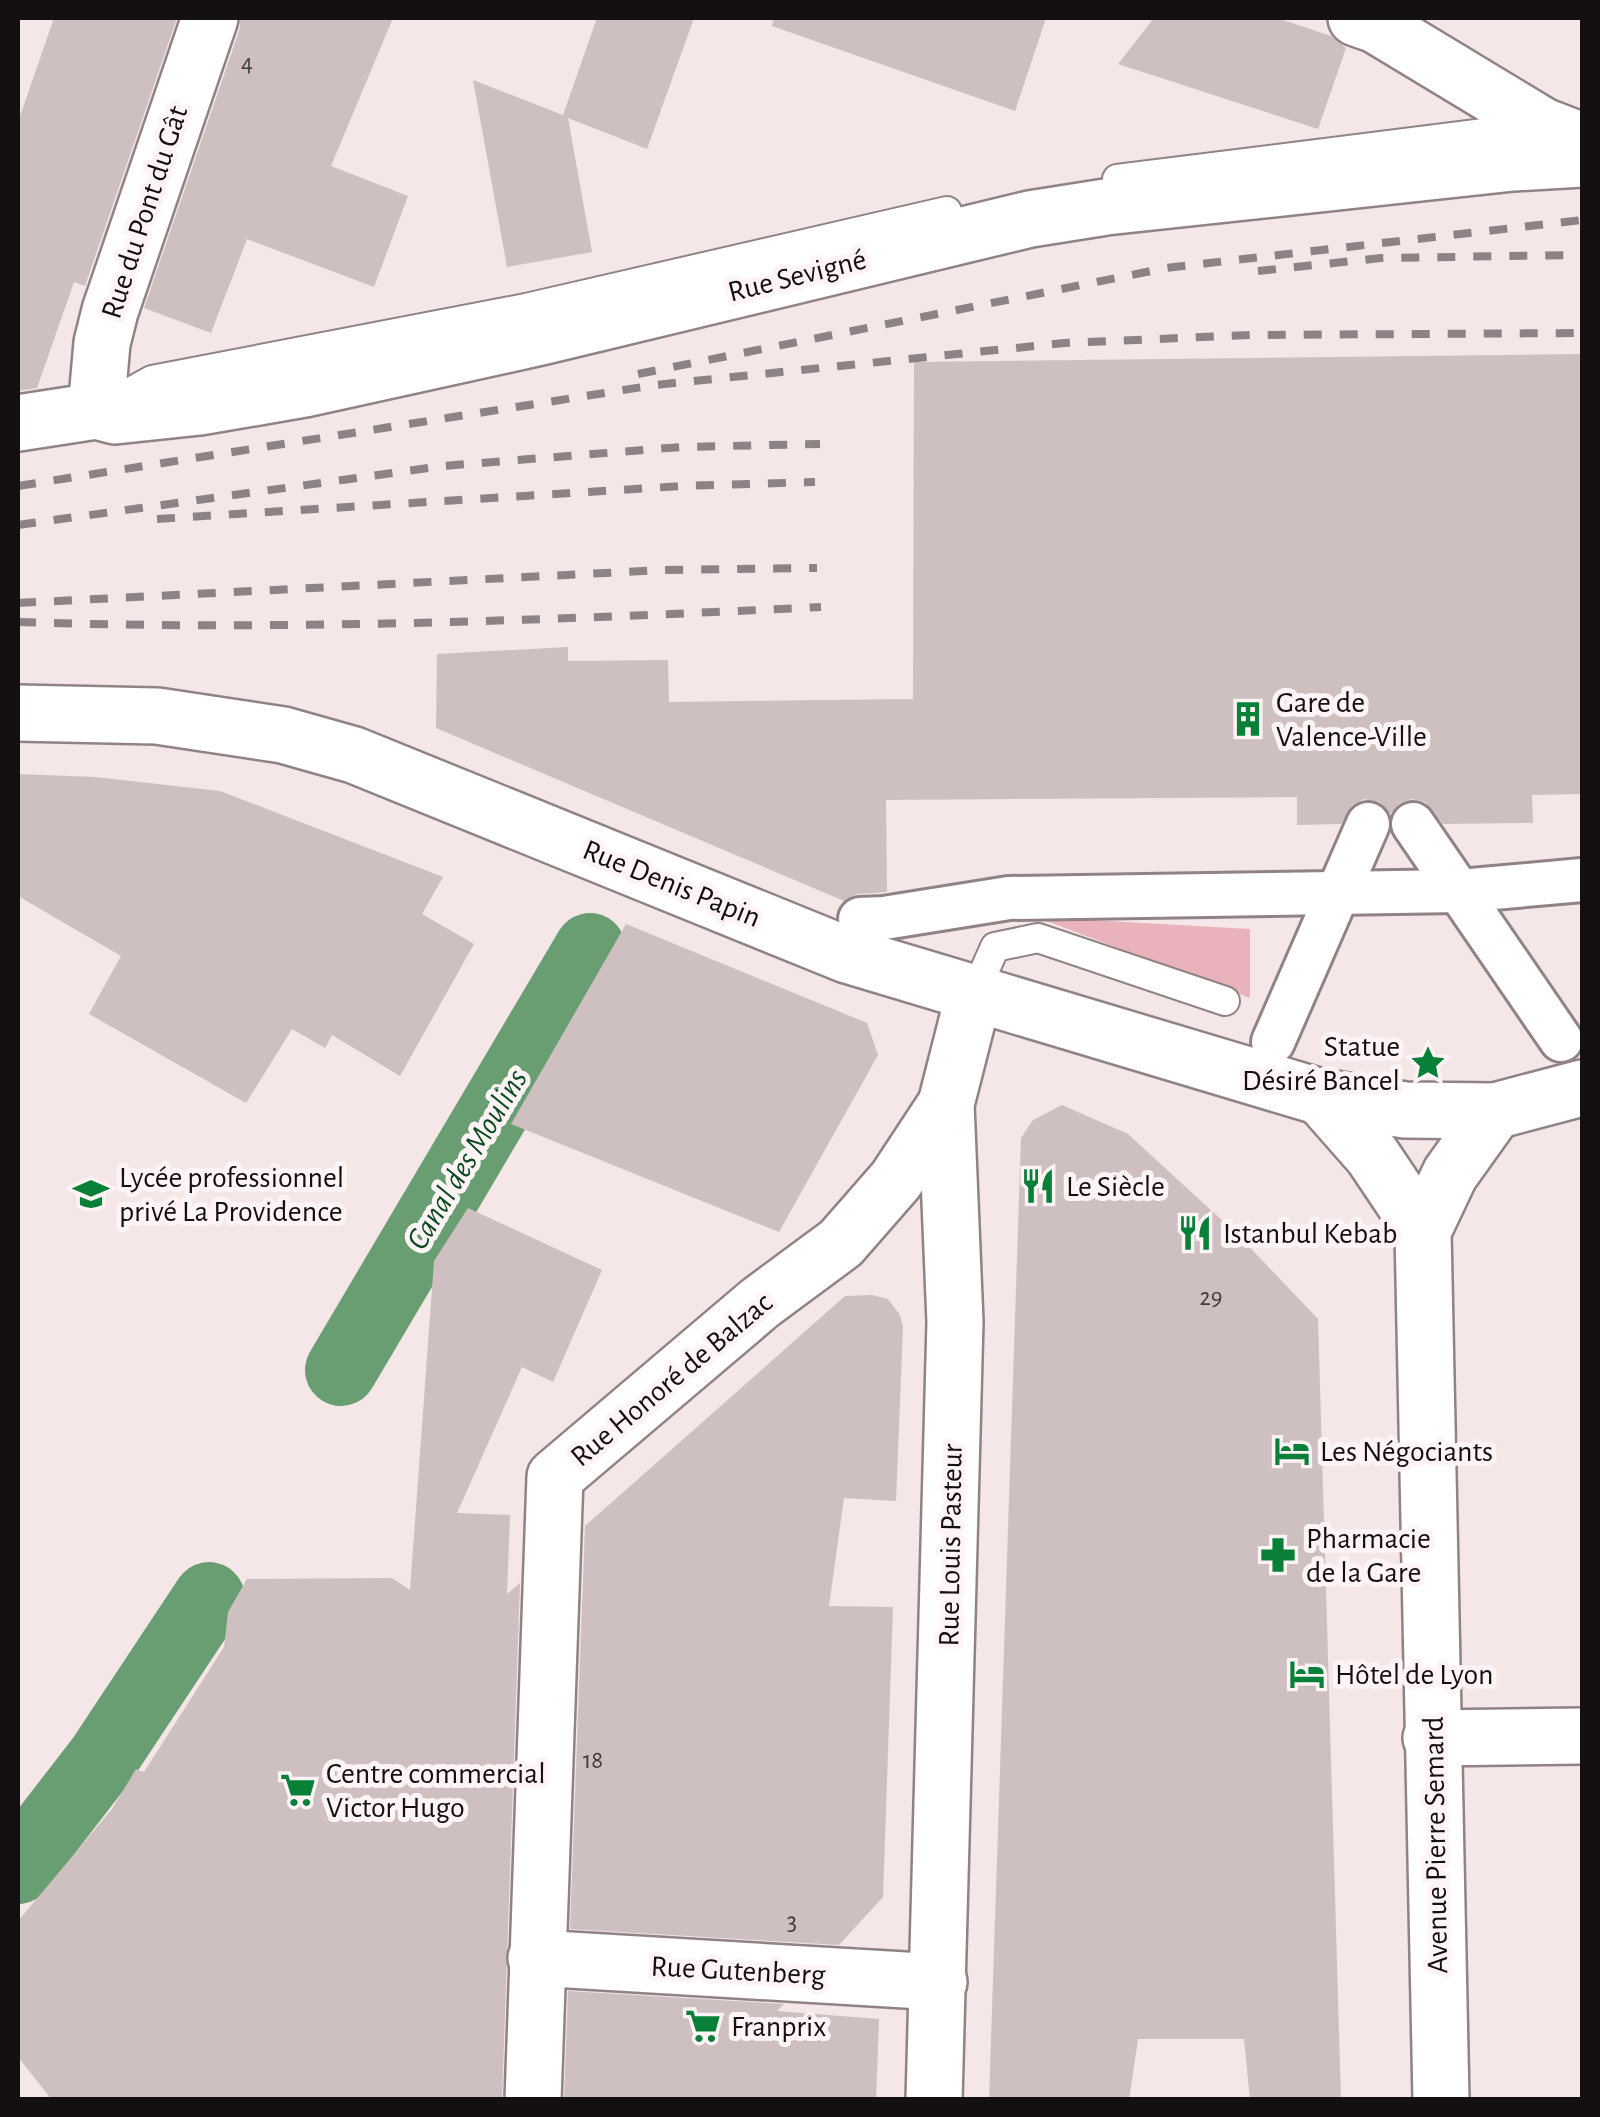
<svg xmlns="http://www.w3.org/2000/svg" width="1600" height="2117" font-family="'Alegreya Sans',sans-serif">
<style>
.green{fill:#eab3bc}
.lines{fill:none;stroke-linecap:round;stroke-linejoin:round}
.canal{stroke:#689e72;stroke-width:72}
.building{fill:#cebfc1}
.service-casing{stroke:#918385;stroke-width:32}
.pedestrian-casing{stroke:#918385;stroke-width:48}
.minor-casing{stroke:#918385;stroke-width:60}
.tertiary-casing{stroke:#918385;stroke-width:60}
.service{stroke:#fff;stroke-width:28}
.pedestrian{stroke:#fff;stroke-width:42}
.minor{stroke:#fff;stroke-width:55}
.tertiary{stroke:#fff;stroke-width:55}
.rail{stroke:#8d8284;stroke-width:8;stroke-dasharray:18 18;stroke-linecap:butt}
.labels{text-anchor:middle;stroke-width:10;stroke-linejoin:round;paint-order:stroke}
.number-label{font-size:25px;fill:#423b3c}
.street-label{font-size:30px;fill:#140f10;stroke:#fef4f6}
.poi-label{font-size:30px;fill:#140f10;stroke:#fef4f6;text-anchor:start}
.water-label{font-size:32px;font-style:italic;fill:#0d4c22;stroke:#fef4f6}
</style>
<rect width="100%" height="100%" fill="#f5e6e8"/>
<!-- green -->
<polygon class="green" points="1036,917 1250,929 1250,998"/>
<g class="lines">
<!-- canal -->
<g class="canal">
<polyline points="341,1370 590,949"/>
<polyline points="18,1868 103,1758 209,1598"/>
</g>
</g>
<!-- building -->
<g class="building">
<polygon points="54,18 177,18 85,286 74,282 37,388 18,391 18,122"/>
<polygon points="240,18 393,18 331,166 408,196 374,287 247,239 211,333 144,308 240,28"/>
<polygon points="597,18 694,18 647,149 568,118 592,252 507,267 473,80 563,115"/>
<polygon points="774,18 1046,18 1015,111 772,26"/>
<polygon points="1154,18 1277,18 1331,36 1346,48 1318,129 1118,64"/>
<polygon points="1582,354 1582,794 1532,795 1533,823 1443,824 1425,802 1412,799 1400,803 1390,814 1379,802 1364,799 1352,805 1341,824 1297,825 1297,797 886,800 887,892 858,894 844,901 436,728 437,654 568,647 568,661 668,660 669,702 913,699 914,362"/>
<polygon points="18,774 95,777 220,791 443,877 422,914 474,944 400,1076 332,1035 325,1048 292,1029 246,1103 89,1014 121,956 18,896"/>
<polygon points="626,924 867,1023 878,1055 779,1232 511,1124"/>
<polygon points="1062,1105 1128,1134 1237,1234 1318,1319 1341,2100 1250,2100 1244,2039 1138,2039 1129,2100 989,2100 1021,1138 1033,1120"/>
<polygon points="468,1208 602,1270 553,1382 522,1367 457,1513 510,1515 507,1594 520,1583 502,2100 52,2100 18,2057 18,1921 112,1809 136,1769 144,1772 224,1647 228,1612 247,1579 392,1578 410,1590 434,1261"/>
<polygon points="872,1295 888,1299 900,1315 903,1327 896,1501 844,1498 829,1606 893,1607 883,1897 839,1945 570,1929 585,1526 845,1296"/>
<polygon points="568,1991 784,2004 777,2011 879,2019 876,2100 564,2100"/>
</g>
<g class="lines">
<defs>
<g id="service">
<polyline points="1117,179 1531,127"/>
<polyline points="109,404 152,380 526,308 947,211"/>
<polyline points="974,994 995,947 1038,938 1225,1001"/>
</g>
<g id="pedestrian">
<polyline points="1413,824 1561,1040"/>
<polyline points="860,919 884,918 1009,898 1460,891 1582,880"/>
<polyline points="1273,1042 1368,824"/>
</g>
<g id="minor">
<polyline points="1356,18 1376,25 1543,126 1582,141"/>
<polyline points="18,713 157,716 283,735 354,755 847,955 1321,1097 1405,1110 1495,1111 1582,1088"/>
<polyline points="1321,1097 1372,1155 1423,1231"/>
<polyline points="1431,1738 1582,1736"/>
<polyline points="536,1958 939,1982"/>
<polyline points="533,2100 555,1477 760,1303 841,1243 896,1180 946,1104"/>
<polyline points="934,2100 955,1322 946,1104 974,994"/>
<polyline points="1441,2100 1423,1231 1450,1174 1495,1111"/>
</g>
<g id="tertiary">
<polyline points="96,411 102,343 110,311 210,18"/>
<polyline points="18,423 96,411 115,416 200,407 305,389 541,337 1030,219 1106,207 1513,163 1582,159"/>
</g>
</defs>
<!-- service casing -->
<use href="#service" class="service-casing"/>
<!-- pedestrian casing -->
<use href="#pedestrian" class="pedestrian-casing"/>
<!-- minor casing -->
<use href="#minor" class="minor-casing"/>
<!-- tertiary casing -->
<use href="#tertiary" class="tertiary-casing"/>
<!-- service -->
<use href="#service" class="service"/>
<!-- pedestrian -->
<use href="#pedestrian" class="pedestrian"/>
<!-- minor -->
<use href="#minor" class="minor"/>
<!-- tertiary -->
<use href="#tertiary" class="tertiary"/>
<!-- rail -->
<g class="rail">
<polyline points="1258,271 1381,258 1582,255"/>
<polyline points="638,374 1166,268 1582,220"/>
<polyline points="18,486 655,385 1064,343 1250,335 1582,333"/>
<polyline points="157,519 682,486 815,482"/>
<polyline points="18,525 443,466 681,447 820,444"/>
<polyline points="18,603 664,570 817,568"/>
<path d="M18,622C285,631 554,620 821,607"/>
</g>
</g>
<!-- icons -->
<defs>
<symbol id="building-bare" viewBox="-9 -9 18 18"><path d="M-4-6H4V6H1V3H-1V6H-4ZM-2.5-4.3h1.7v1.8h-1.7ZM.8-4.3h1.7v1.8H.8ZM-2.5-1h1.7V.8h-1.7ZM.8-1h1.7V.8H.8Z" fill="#098038" stroke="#fef4f6" stroke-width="2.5" paint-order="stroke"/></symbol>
<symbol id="sight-bare" viewBox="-9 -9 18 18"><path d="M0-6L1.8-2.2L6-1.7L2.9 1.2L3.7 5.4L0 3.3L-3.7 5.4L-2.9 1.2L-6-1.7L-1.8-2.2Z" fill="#098038" stroke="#fef4f6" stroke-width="2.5" paint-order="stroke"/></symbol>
<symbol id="restaurant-bare" viewBox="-9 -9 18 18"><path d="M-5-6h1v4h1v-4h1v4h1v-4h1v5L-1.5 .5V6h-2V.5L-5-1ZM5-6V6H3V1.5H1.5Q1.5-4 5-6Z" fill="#098038" stroke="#fef4f6" stroke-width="2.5" paint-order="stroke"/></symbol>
<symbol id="school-bare" viewBox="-9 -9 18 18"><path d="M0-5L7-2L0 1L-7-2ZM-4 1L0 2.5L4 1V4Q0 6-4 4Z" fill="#098038" stroke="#fef4f6" stroke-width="2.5" paint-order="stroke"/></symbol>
<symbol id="hotel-bare" viewBox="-9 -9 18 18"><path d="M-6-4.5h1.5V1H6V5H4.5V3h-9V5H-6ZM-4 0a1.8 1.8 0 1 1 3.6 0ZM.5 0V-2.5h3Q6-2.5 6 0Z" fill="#098038" stroke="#fef4f6" stroke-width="2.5" paint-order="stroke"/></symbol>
<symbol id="pharmacy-bare" viewBox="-9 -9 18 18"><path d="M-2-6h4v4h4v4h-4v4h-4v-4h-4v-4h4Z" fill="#098038" stroke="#fef4f6" stroke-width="2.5" paint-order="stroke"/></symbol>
<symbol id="supermarket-bare" viewBox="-9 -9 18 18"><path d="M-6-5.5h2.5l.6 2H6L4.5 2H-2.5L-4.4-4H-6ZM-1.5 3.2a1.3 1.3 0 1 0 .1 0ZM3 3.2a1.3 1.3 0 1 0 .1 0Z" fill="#098038" stroke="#fef4f6" stroke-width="2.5" paint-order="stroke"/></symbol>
</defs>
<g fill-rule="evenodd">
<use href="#building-bare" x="1223" y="694" width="50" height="50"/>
<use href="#sight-bare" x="1403" y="1038" width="50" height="50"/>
<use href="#restaurant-bare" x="1013" y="1161" width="50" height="50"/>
<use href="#school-bare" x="66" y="1169" width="50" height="50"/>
<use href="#restaurant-bare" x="1170" y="1208" width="50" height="50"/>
<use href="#hotel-bare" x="1267" y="1426" width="50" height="50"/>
<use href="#pharmacy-bare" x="1253" y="1530" width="50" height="50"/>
<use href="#hotel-bare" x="1282" y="1649" width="50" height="50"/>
<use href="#supermarket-bare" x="273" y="1765" width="50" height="50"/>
<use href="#supermarket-bare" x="678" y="2001" width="50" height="50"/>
</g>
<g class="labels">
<!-- number labels -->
<g class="number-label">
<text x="247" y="71">4</text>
<text x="1211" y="1305">29</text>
<text x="593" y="1768">18</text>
<text x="792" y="1930">3</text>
</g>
<!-- street labels -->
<g class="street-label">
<text transform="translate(144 212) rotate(-72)" y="10">Rue du Pont du Gât</text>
<text transform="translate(797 275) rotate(-14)" y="10">Rue Sevigné</text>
<text transform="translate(672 883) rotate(22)" y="10">Rue Denis Papin</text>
<text transform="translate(671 1379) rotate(-40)" y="10">Rue Honoré de Balzac</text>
<text transform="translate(950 1545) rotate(-89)" y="10">Rue Louis Pasteur</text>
<text transform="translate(1435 1845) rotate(-91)" y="10">Avenue Pierre Semard</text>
<text transform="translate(738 1970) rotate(3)" y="10">Rue Gutenberg</text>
</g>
<!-- poi labels -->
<g class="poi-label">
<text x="1276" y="712">Gare de<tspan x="1276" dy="34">Valence-Ville</tspan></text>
<text x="1400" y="1056" text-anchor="end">Statue<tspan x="1400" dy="34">Désiré Bancel</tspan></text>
<text x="119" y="1187">Lycée professionnel<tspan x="119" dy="34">privé La Providence</tspan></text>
<text x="1066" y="1196">Le Siècle</text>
<text x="1223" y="1243">Istanbul Kebab</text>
<text x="1320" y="1461">Les Négociants</text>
<text x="1306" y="1548">Pharmacie<tspan x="1306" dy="34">de la Gare</tspan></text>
<text x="1335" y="1684">Hôtel de Lyon</text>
<text x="326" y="1783">Centre commercial<tspan x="326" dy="34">Victor Hugo</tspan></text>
<text x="731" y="2036">Franprix</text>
</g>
<!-- water labels -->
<g class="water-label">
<text transform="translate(466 1159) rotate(-59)" y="11">Canal des Moulins</text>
</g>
</g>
<!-- border -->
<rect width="1600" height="2117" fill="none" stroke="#140f10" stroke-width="40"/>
</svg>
